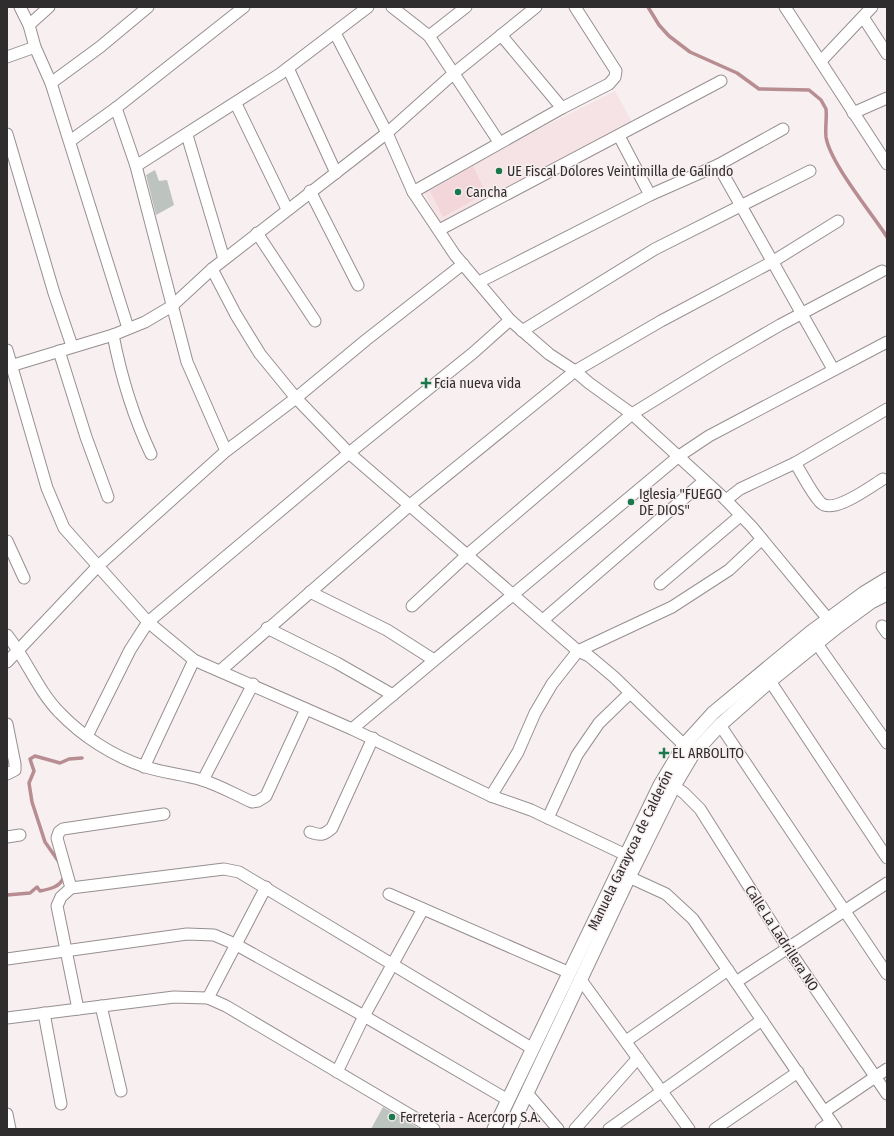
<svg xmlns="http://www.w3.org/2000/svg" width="894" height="1136" font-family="'Fira Sans Condensed',sans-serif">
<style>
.built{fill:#f5e3e5}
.green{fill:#f3d6d9}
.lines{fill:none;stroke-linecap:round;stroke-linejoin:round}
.stream{stroke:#b88d92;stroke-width:3.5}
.building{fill:#bdc3bf}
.minor-casing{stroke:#978f90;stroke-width:13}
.tertiary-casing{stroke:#978f90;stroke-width:15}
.minor{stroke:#fff;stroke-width:11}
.tertiary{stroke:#fff;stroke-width:13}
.poi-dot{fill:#1b774c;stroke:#f7eff0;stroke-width:1.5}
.labels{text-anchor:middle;stroke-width:3;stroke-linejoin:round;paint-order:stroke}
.poi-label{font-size:14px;fill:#302d2e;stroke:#f7eff0;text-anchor:start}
.street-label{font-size:14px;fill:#302d2e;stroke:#f7eff0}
</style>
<rect width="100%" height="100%" fill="#f7eff0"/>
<!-- built -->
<polygon class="built" points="615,91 633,124 440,223 423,191 493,152"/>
<!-- green -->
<polygon class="green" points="473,166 486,193 443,217 430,191"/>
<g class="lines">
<!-- stream -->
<g class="stream">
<path d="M648,7L659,25L669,36L690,52L737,73L759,89L809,90L821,100L826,109C827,118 825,127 826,137C830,163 871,212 887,237"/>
<polyline points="59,862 45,842 32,802 29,783 34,771 30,759 35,756 60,763 69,759 82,758"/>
<path d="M7,895L30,893L37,887L40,891C50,889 60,887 64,877"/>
</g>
</g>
<!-- building -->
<g class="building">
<polygon points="155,170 159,181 167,180 174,205 156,215 146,175"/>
<polygon points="383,1107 420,1129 371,1129"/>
</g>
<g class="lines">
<defs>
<g id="minor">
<polyline points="20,7 29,25 35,47 51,83 128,328"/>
<polyline points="392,7 429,36 499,142"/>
<polyline points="785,7 887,164"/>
<polyline points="863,17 887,54"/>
<polyline points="29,25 49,7"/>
<polyline points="335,33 387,133 413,192 455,255 510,320 549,354 575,371 589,383 632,414 726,500 752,527 828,619"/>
<polyline points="501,35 562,108"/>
<polyline points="429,36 466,7"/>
<polyline points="7,57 35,47"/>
<polyline points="821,61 872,7"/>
<polyline points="288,68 336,173"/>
<polyline points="51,83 100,47 148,7"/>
<polyline points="236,104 287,209"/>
<polyline points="116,108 136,166 187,362 226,451"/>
<polyline points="853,113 887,98"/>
<polyline points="7,134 54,293 72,346"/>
<polyline points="187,135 224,259"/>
<polyline points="619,136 650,195"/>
<polyline points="70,141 116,108 244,7"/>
<polyline points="718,165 833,369"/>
<polyline points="136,166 280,74 368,7"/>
<polyline points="310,191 358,285"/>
<polyline points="413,192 562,108 609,84 615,77 616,71 575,7"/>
<polyline points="439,230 721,81"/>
<polyline points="257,233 315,321"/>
<polyline points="212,269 236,315 260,354 296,398 349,453 578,651 589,656 614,677 684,745"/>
<polyline points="479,282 650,195 718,165 783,129"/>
<polyline points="522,331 655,249 810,171"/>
<path d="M113,335C121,376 133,416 151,454"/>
<polyline points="7,350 47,488 64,528 148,622 194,660 352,729 491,796 531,810 626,855"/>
<polyline points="59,351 86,437 108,497"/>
<polyline points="7,367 113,335 145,322 172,306 212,269 387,133 453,74 536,7"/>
<path d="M795,463C803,475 810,491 820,502C832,516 870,487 883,479"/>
<polyline points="726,500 740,489 795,463 887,409"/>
<polyline points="7,541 24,578"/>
<polyline points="660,584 740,516"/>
<polyline points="310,592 387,630 434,660"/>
<polyline points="412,606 467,555 632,414 718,361 780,325 882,271"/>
<polyline points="543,620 704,481"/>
<polyline points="882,626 887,633"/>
<polyline points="267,628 337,663 393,695"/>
<path d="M7,635C27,660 38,691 60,713C82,736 113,756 143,766C162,773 183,774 202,780C219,785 236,795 252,802L258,801L266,796L306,709"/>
<polyline points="817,644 887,743"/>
<polyline points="7,662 97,567 226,451 296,398 366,340 463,264"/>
<polyline points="220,671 410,505 575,371 661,321 772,262 838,221"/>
<polyline points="770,681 887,858"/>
<polyline points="7,724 15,764 15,770 7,774"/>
<polyline points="720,725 887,974"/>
<polyline points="352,729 679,456 709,436 887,342"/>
<polyline points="87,736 130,650 148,622 349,453 473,353 510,320"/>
<polyline points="144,767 194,660"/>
<polyline points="203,780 253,684"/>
<polyline points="674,786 684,793 700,809 787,947 887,1094"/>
<polyline points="491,796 518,752 535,713 552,684 578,651 672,607 729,570 762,539"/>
<polyline points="548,818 577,755 599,723 630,693"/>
<path d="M310,832C321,836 324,835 332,828L373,738"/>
<polyline points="7,837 20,835"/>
<polyline points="629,877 666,894 693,919 836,1129"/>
<polyline points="71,888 224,869 239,872 533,1049"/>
<polyline points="389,894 570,973"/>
<polyline points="7,959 187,934 214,935 235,944 364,1016 508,1100"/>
<polyline points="581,980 689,1129"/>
<polyline points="736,982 887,883"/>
<polyline points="208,998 266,887"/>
<polyline points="101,1006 121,1091"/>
<polyline points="78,1009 57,906 61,897 71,888 57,838 59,832 63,829 164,814"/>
<polyline points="44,1013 61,1104"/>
<polyline points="7,1018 174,997 208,998 226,1006 434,1129"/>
<polyline points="626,1041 728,970"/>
<polyline points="337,1072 364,1016 423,909"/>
<polyline points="527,1093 558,1129"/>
<polyline points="825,1111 887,1069"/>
<polyline points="7,1114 10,1129"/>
<polyline points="575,1129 638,1058"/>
<polyline points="609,1129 762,1020"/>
<polyline points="715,1129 798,1072"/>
<polyline points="821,1129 831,1122"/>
</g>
<g id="tertiary">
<polyline points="494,1129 660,785 684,745 713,713 811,632 864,593 887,579"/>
<polyline points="510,1129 629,877 674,786 693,754 720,725 770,681 837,627 871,602 887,594"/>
</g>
</defs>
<!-- minor casing -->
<use href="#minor" class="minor-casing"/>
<!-- tertiary casing -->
<use href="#tertiary" class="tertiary-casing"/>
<!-- minor -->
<use href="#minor" class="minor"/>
<!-- tertiary -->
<use href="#tertiary" class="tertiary"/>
</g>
<!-- markers -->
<g class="poi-dot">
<circle cx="499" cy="171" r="4"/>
<circle cx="458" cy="192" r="4"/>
<path d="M424 377h4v4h4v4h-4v4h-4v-4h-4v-4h4z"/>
<circle cx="631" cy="502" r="4"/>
<path d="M662 747h4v4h4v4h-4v4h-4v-4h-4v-4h4z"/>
<circle cx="392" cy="1117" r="4"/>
</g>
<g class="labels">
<!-- poi labels -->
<g class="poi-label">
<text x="507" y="176">UE Fiscal Dolores Veintimilla de Galindo</text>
<text x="466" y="197">Cancha</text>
<text x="434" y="388">Fcia nueva vida</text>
<text x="639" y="499">Iglesia "FUEGO<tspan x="639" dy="16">DE DIOS"</tspan></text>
<text x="672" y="758">EL ARBOLITO</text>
<text x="400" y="1122">Ferreteria - Acercorp S.A.</text>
</g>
<!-- street labels -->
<g class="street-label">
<text transform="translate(630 850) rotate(-64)" y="5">Manuela Garaycoa de Calderón</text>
<text transform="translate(782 938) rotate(57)" y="5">Calle La Ladrillera NO</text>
</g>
</g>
<!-- border -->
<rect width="894" height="1136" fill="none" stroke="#302d2e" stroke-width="16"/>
</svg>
